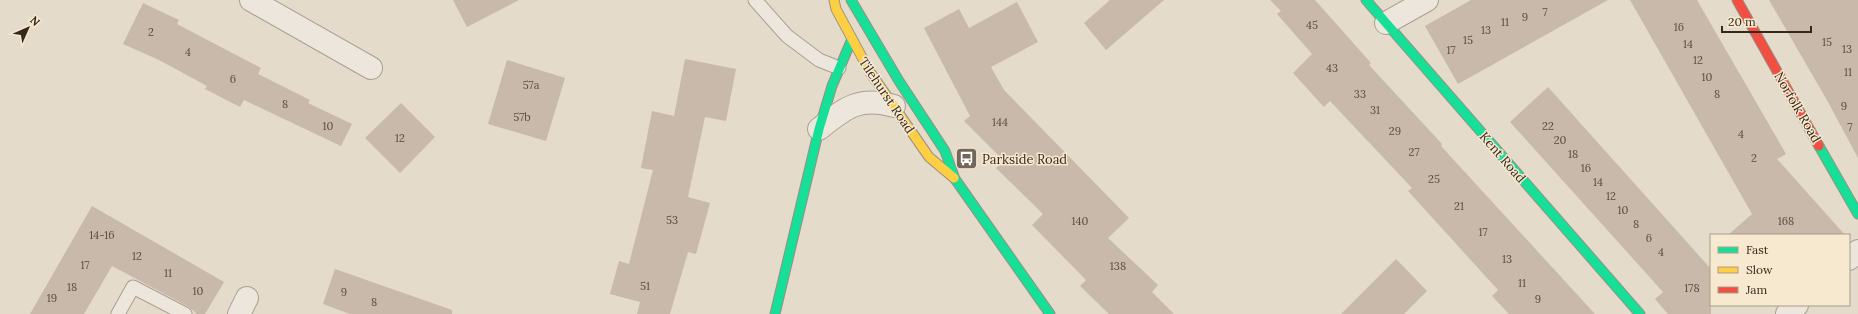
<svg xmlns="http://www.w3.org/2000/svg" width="1858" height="314" font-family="Lora,serif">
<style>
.building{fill:#c8b9ab}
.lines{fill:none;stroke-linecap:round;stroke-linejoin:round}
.lane-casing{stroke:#a9a094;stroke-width:15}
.street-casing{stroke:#a9a094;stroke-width:24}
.fast-casing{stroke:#988f84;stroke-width:11}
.slow-casing{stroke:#988f84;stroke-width:11}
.jam-casing{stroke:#988f84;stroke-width:11}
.lane{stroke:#ece6dc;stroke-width:13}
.street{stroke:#ece6dc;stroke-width:22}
.fast{stroke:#16e098;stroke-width:9}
.slow{stroke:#ffcf43;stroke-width:9}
.jam{stroke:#f24e42;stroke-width:9}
.labels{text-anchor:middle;stroke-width:3;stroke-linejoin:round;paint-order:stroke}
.number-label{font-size:11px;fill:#5b4c40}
.street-label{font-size:13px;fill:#37281c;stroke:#f6e9cf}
.poi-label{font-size:13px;fill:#37281c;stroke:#f6e9cf;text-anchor:start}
</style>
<rect width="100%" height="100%" fill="#e4dbca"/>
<!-- building -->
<g class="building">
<polygon points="453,0 519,0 467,27"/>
<polygon points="1110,0 1164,0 1106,50 1084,23"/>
<polygon points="1270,0 1315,0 1371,63 1369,65 1442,144 1441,146 1595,314 1509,314 1492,296 1498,290 1408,191 1412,188 1330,101 1324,107 1293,73 1312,54 1277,14 1281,11"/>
<polygon points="1471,0 1608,0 1458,84 1425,26"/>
<polygon points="1630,0 1697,0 1786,154 1777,159 1845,235 1728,235 1752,214"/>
<polygon points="1769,0 1858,0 1858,158 1828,102"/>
<polygon points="1017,2 1038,42 991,67 1004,90 1129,218 1108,238 1158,285 1152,292 1174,314 1109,314 1080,286 1086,280 1032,225 1043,214 996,168 1004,161 964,121 970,116 924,28 959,9 969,28"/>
<polygon points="143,3 179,20 177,24 261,68 258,74 310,100 308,103 352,124 341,146 244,100 240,107 205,89 207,86 159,60 123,44"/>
<polygon points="685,59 736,69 726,121 705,117 688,197 710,203 696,254 688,252 670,314 637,314 640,302 610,294 619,261 629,264 653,170 641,168 652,111 674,116"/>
<polygon points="507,60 565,78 546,141 488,124"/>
<polygon points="1548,87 1711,269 1711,314 1668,314 1655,299 1663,292 1510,122"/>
<polygon points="401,103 435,137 400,173 365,138"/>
<polygon points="92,206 224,282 205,314 197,314 189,307 112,266 84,314 30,314"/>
<polygon points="1396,259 1427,291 1404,314 1341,314"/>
<polygon points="335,269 452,310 452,314 350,314 323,304"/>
</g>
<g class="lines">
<defs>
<g id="lane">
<polyline points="755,0 787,36 819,60 839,68"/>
<polyline points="118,314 133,287 185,314"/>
</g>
<g id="street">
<polyline points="251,0 371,68"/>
<polyline points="1386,23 1427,0"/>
<path d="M819,129C845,108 859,96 894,106"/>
<polyline points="1849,259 1858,251"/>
<polyline points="239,314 247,298"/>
<polyline points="1787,314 1797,305"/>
</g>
<g id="fast">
<polyline points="851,0 899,81 945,151 955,179 1050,314"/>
<polyline points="1366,0 1640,314"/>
<polyline points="1819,146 1858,214"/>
<polyline points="775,314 819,129 832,86 852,39"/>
</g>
<polyline id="slow" points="834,0 836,9 870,72 929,157 954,178"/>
<polyline id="jam" points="1737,0 1819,146"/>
</defs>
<!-- lane casing -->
<use href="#lane" class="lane-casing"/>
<!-- street casing -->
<use href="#street" class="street-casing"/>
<!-- fast casing -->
<use href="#fast" class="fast-casing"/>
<!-- slow casing -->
<use href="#slow" class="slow-casing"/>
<!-- jam casing -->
<use href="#jam" class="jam-casing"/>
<!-- lane -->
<use href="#lane" class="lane"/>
<!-- street -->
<use href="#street" class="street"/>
<!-- fast -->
<use href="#fast" class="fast"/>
<!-- slow -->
<use href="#slow" class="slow"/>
<!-- jam -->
<use href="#jam" class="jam"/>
</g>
<!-- icons -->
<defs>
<symbol id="bus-square" viewBox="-11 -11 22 22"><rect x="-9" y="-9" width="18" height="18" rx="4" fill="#746759" stroke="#f6e9cf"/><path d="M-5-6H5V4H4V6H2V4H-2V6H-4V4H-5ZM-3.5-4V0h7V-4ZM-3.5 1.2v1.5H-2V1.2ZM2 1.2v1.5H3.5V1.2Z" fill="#fff"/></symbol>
</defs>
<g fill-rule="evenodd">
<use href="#bus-square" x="954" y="146" width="25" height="25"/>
</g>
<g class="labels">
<!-- number labels -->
<g class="number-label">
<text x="1545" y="16">7</text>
<text x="1525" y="21">9</text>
<text x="1505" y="26">11</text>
<text x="1312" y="29">45</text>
<text x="1679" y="31">16</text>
<text x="1486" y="34">13</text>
<text x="151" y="36">2</text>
<text x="1468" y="44">15</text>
<text x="1827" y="46">15</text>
<text x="1688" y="48">14</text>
<text x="1847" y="53">13</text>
<text x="1451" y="54">17</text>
<text x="188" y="56">4</text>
<text x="1698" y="64">12</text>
<text x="1332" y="72">43</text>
<text x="1848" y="76">11</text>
<text x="1707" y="81">10</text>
<text x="233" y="83">6</text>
<text x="531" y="89">57a</text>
<text x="1360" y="98">33</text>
<text x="1717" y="98">8</text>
<text x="285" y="108">8</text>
<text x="1844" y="110">9</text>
<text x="1375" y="114">31</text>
<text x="522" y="121">57b</text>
<text x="1000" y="126">144</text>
<text x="328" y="130">10</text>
<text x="1548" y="130">22</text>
<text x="1850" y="131">7</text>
<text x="1395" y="135">29</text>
<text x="1741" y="138">4</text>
<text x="400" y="142">12</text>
<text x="1560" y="144">20</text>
<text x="1414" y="156">27</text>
<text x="1573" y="158">18</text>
<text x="1754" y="162">2</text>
<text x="1586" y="172">16</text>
<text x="1434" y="183">25</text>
<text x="1598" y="186">14</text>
<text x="1611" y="200">12</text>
<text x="1459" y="210">21</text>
<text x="1623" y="214">10</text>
<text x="672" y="224">53</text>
<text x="1080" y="225">140</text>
<text x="1786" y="225">168</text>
<text x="1636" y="228">8</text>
<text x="1483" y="236">17</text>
<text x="102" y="239">14-16</text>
<text x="1649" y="242">6</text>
<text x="1661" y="256">4</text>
<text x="137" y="260">12</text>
<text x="1507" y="263">13</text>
<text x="85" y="269">17</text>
<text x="1118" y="270">138</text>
<text x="168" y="277">11</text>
<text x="1522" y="287">11</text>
<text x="645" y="290">51</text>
<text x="72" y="291">18</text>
<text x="1692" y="292">178</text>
<text x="198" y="295">10</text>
<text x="344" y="296">9</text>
<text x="52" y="302">19</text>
<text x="1538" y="303">9</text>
<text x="374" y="306">8</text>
</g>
<!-- street labels -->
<g class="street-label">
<text transform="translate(887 95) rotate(56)" y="5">Tilehurst Road</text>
<text transform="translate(1798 107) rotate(60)" y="5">Norfolk Road</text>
<text transform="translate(1503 157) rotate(49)" y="5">Kent Road</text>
</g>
<!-- poi labels -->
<g class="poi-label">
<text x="982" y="164">Parkside Road</text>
</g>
</g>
<!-- legend -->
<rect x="1710" y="234" width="140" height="72" fill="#f6e9cf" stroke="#aa9c87"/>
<rect x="1718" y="247" width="20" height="6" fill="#16e098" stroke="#aa9c87"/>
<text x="1746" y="254" font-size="12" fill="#37281c">Fast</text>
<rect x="1718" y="267" width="20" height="6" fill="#ffcf43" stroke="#aa9c87"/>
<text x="1746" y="274" font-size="12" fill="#37281c">Slow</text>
<rect x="1718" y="287" width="20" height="6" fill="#f24e42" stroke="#aa9c87"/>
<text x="1746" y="294" font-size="12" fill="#37281c">Jam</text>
<!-- north arrow -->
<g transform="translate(28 28) rotate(45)" stroke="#f6e9cf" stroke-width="3" paint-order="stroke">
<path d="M0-3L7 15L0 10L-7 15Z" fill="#37281c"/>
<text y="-6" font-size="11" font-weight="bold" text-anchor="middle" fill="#37281c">N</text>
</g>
<!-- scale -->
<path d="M1722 26v6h89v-6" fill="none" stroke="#37281c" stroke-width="2"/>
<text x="1728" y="26" font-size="12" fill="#37281c" stroke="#f6e9cf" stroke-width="3" paint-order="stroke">20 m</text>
</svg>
